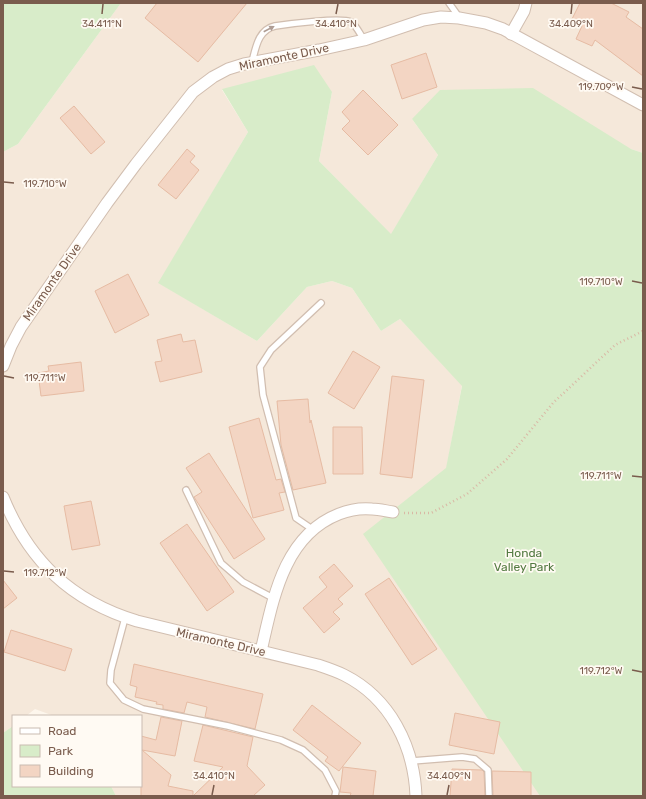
<svg xmlns="http://www.w3.org/2000/svg" width="646" height="799" font-family="Rubik,sans-serif">
<style>
.residential{fill:#f5e8da}
.green{fill:#d8ecc9}
.building{fill:#f3d5c3;stroke:#e6bba3}
.lines{fill:none;stroke-linecap:round;stroke-linejoin:round}
.lane-casing{stroke:#d1beb0;stroke-width:8}
.street-casing{stroke:#d1beb0;stroke-width:13}
.path{stroke:#d9b8a5;stroke-width:2.5;stroke-dasharray:1 3;stroke-linecap:butt}
.lane{stroke:#fff;stroke-width:5.5}
.street{stroke:#fff;stroke-width:11}
.oneway{fill:#af9d94}
.ticks{fill:none;stroke:#7a5c4d;stroke-width:1.5}
.labels{text-anchor:middle;stroke-width:3.5;stroke-linejoin:round;paint-order:stroke}
.street-label{font-size:12px;fill:#7a5c4d;stroke:#fffaf3}
.park-label{font-size:12px;fill:#537a41;stroke:#fffaf3}
.ticks-label{font-size:10px;text-anchor:middle;fill:#7a5c4d;stroke:#fffaf3;stroke-width:3.5;stroke-linejoin:round;paint-order:stroke}
</style>
<rect width="100%" height="100%" fill="#fdf6ec"/>
<!-- residential -->
<polygon class="residential" points="121,3 643,3 643,153 631,149 412,119 438,155 391,235 319,161 332,92 222,90 248,132 159,283 257,341 307,287 332,281 352,288 381,331 400,319 462,385 425,583 553,796 116,796 111,786 141,786 141,716 54,716 35,709 26,716 13,716 13,726 3,733 3,152 18,144"/>
<!-- green -->
<g class="green">
<polygon points="3,3 121,3 18,144 3,152"/>
<polygon points="314,65 332,92 319,161 391,234 438,155 412,119 440,90 533,88 631,149 643,153 643,796 540,796 363,534 446,468 462,386 400,319 381,331 352,288 332,281 307,287 257,341 158,283 248,132 222,89"/>
<polygon points="13,726 13,786 111,786 116,796 3,796 3,733"/>
</g>
<!-- building -->
<g class="building">
<polygon points="157,3 247,3 198,62 145,18"/>
<polygon points="580,3 611,3 629,12 626,17 643,29 643,76 595,40 592,46 576,39 582,26 571,21"/>
<polygon points="426,53 437,87 402,99 391,65"/>
<polygon points="363,90 398,125 368,155 342,129 350,121 342,112"/>
<polygon points="74,106 105,142 91,154 60,118"/>
<polygon points="187,149 195,156 190,162 199,170 176,199 158,185"/>
<polygon points="128,274 149,315 115,333 95,291"/>
<polygon points="181,334 183,342 195,340 202,372 160,382 155,362 162,361 157,340"/>
<polygon points="353,351 380,367 354,409 328,393"/>
<polygon points="81,362 84,391 41,396 38,373 49,371 48,366"/>
<polygon points="392,376 424,380 412,478 380,474"/>
<polygon points="308,399 310,423 311,420 326,483 293,490 281,445 277,401"/>
<polygon points="259,418 276,480 281,479 285,492 279,493 284,510 253,518 229,427"/>
<polygon points="333,427 362,427 363,474 333,474"/>
<polygon points="209,453 265,539 234,559 194,497 202,492 186,468"/>
<polygon points="91,501 100,545 72,550 64,506"/>
<polygon points="187,524 234,592 207,611 160,543"/>
<polygon points="334,564 353,586 338,599 343,604 333,612 340,619 324,633 303,608 327,587 319,577"/>
<polygon points="389,578 437,649 412,665 365,594"/>
<polygon points="3,580 17,598 3,609"/>
<polygon points="11,630 72,649 65,671 4,652"/>
<polygon points="134,664 263,694 255,729 205,717 207,707 187,702 184,713 163,709 163,705 156,704 157,702 135,697 137,687 130,685"/>
<polygon points="312,705 361,743 339,771 325,761 328,757 293,730"/>
<polygon points="455,713 500,722 494,754 449,745"/>
<polygon points="161,717 182,721 175,756 142,750 171,775 168,786 193,791 193,796 141,796 141,736 156,740"/>
<polygon points="203,725 253,737 247,766 265,785 253,796 193,796 223,767 194,761"/>
<polygon points="343,767 376,771 373,796 350,796 351,793 340,792"/>
<polygon points="452,769 482,770 484,772 485,796 450,796"/>
<polygon points="492,771 531,772 531,796 493,796"/>
</g>
<g class="lines">
<defs>
<g id="lane">
<polyline points="449,3 459,17"/>
<path d="M252,62C256,47 258,30 275,26C288,24 342,17 351,22C356,25 360,34 364,40"/>
<polyline points="186,490 221,563 243,582 273,598"/>
<polyline points="312,529 296,518 263,395 260,367 271,350 321,303"/>
<polyline points="125,618 111,670 110,683 124,700 143,709 228,726 281,740 303,750 325,770 336,791 335,796"/>
<polyline points="412,761 462,757 475,759 488,770 489,796"/>
</g>
<g id="street">
<polyline points="511,34 524,11 526,3"/>
<polyline points="3,366 11,346 21,327 107,203 136,164 193,92 213,77 228,69 244,64 319,50 364,40 423,20 441,17 459,18 486,23 503,29 643,105"/>
<path d="M3,497C29,561 71,601 137,621L318,665C327,668 336,671 344,675C390,698 414,746 416,796"/>
<path d="M261,651C273,600 283,536 339,514C349,510 361,508 372,509C379,509 386,511 393,512"/>
</g>
</defs>
<!-- lane casing -->
<use href="#lane" class="lane-casing"/>
<!-- street casing -->
<use href="#street" class="street-casing"/>
<!-- path -->
<polyline class="path" points="404,513 431,513 467,494 507,459 553,403 615,345 643,331"/>
<!-- lane -->
<use href="#lane" class="lane"/>
<!-- street -->
<use href="#street" class="street"/>
</g>
<!-- one-way arrows -->
<defs><path id="oneway-solid" d="M-6-.8H1V-3.2L6.5 0L1 3.2V.8H-6Z"/></defs>
<use class="oneway" href="#oneway-solid" transform="translate(269 29) rotate(-28)"/>
<!-- ticks -->
<path class="ticks" d="M102,14L103,4M336,14L338,4M571,14L572,4M632,87L642,89M4,182L14,183M632,281L642,283M4,376L14,378M632,476L642,477M4,571L14,572M632,670L642,672M212,795L214,785M447,795L449,785"/>
<g class="labels">
<!-- street labels -->
<g class="street-label">
<text transform="translate(284 57) rotate(-12)" y="4">Miramonte Drive</text>
<text transform="translate(52 282) rotate(-55)" y="4">Miramonte Drive</text>
<text transform="translate(221 642) rotate(13)" y="4">Miramonte Drive</text>
</g>
<!-- park labels -->
<g class="park-label">
<text x="524" y="557">Honda<tspan x="524" dy="14">Valley Park</tspan></text>
</g>
</g>
<g class="ticks-label">
<text x="336" y="27">34.410°N</text>
<text x="571" y="27">34.409°N</text>
<text x="102" y="27">34.411°N</text>
<text x="601" y="90">119.709°W</text>
<text x="45" y="187">119.710°W</text>
<text x="601" y="285">119.710°W</text>
<text x="45" y="381">119.711°W</text>
<text x="601" y="479">119.711°W</text>
<text x="45" y="576">119.712°W</text>
<text x="601" y="674">119.712°W</text>
<text x="214" y="779">34.410°N</text>
<text x="449" y="779">34.409°N</text>
</g>
<!-- border -->
<rect width="646" height="799" fill="none" stroke="#7a5c4d" stroke-width="8"/>
<!-- legend -->
<rect x="12" y="715" width="130" height="72" fill="#fffaf3" stroke="#cabbb1"/>
<rect x="20" y="728" width="20" height="6" fill="#ffffff" stroke="#cabbb1"/>
<text x="48" y="735" font-size="12" fill="#7a5c4d">Road</text>
<rect x="20" y="745" width="20" height="12" fill="#d8ecc9" stroke="#cabbb1"/>
<text x="48" y="755" font-size="12" fill="#7a5c4d">Park</text>
<rect x="20" y="765" width="20" height="12" fill="#f3d5c3" stroke="#cabbb1"/>
<text x="48" y="775" font-size="12" fill="#7a5c4d">Building</text>
</svg>
